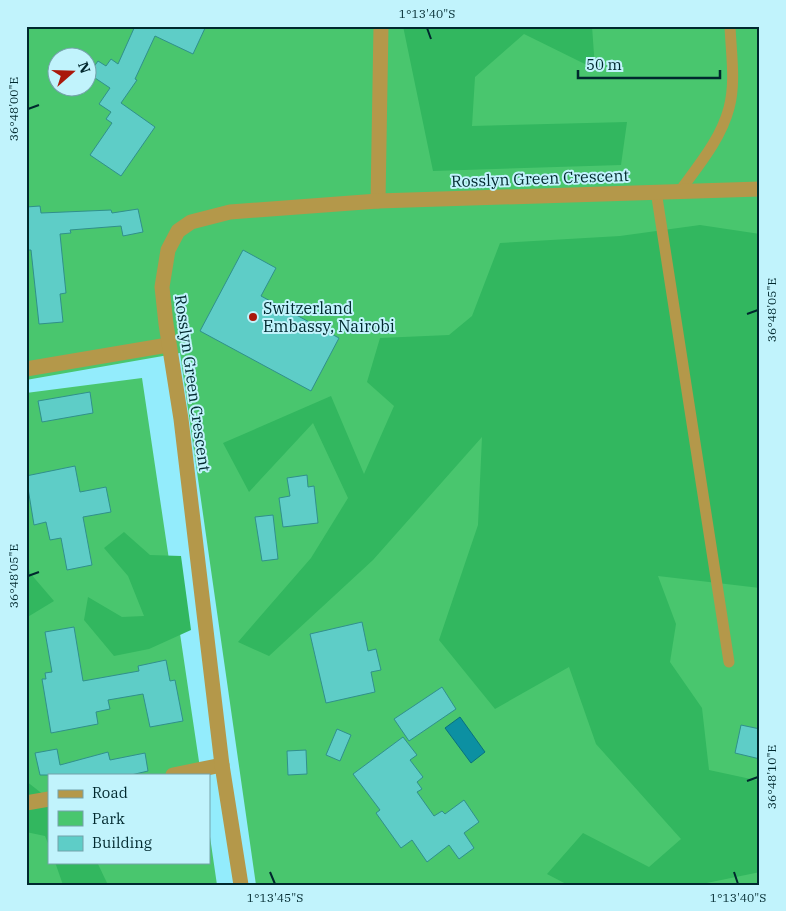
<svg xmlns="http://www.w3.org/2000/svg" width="786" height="911" font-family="'IBM Plex Serif',serif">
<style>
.green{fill:#49c66e;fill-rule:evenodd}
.forest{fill:#32b75f}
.water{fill:#0c90a2;stroke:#08717f}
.building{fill:#5ecdc7;stroke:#30908b}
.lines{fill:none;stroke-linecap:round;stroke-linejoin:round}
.lane{stroke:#b4984a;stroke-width:11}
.street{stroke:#b4984a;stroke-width:15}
.ticks{fill:none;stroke:#00282e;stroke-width:2}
.poi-dot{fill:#a9180b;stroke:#c1f3fc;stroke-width:2}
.labels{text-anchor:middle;stroke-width:4;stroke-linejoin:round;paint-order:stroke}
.street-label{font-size:16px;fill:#00282e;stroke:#c1f3fc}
.poi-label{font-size:16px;fill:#00282e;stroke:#c1f3fc;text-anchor:start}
.neatline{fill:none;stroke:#00282e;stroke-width:2}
.ticks-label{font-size:12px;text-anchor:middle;fill:#00282e}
</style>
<rect width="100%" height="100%" fill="#93ecfc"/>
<!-- green -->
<g class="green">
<path d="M26,26H760V885H256L180,353L26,380ZM58,58H88V88H58Z"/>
<polygon points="142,378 201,775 49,775 49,862 209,862 209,830 217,885 26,885 26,393"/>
</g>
<!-- forest -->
<g class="forest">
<polygon points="403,26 592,26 595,69 524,34 475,77 472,126 627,122 621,165 433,171"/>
<polygon points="700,225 760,234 760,588 658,576 676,624 670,662 702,708 709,770 760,781 760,872 697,885 568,885 547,874 583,833 649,867 681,839 596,744 569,667 495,709 439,640 478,525 482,437 373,560 269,656 238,642 311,558 348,498 313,423 249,492 223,443 331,396 364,474 394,406 367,382 380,338 449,335 472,316 500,243 620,236"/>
<polygon points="124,532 150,555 181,556 191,630 149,649 114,656 84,620 88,597 122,617 144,616 128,576 104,548"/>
<polygon points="26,557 30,573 54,601 26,618"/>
<polygon points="26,781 49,799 49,846 45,836 26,832"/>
<polygon points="55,862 97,862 108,885 63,885"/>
</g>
<!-- water -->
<polygon class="water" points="460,717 485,752 471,763 445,728"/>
<!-- building -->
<g class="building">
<polygon points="135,26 206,26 193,54 155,36 135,79 137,80 121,103 155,127 121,176 90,155 112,123 106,119 111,112 99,104 110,88 89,74 98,61 106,66 111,59 118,64"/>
<polygon points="40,206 41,213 111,210 112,213 138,209 143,232 123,236 121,226 70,230 71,233 60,234 66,293 60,294 63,322 39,324 31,250 26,250 26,207"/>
<polygon points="243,250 276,268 261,296 339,338 311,391 200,331"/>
<polygon points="90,392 93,413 42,422 38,401"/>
<polygon points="75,466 80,492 106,487 111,512 83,517 92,565 67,570 61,538 50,540 46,522 34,525 26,476"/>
<polygon points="307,475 308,487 314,486 318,523 283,527 279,498 290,496 287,478"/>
<polygon points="273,515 278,559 262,561 255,517"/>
<polygon points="362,622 368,651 376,649 381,670 371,672 375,692 326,703 310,634"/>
<polygon points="74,627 83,681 139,671 138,666 166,660 170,681 175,680 183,721 150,727 143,694 108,700 110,709 96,712 98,724 51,733 42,679 46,679 45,673 52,672 45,632"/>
<polygon points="442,687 456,709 409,741 394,719"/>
<polygon points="741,725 760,729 760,759 735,753"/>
<polygon points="337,729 351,735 340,761 326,755"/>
<polygon points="403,737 417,755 410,760 423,777 417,782 422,789 417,792 434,816 442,811 445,814 464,800 479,822 464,833 474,848 459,859 449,845 427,862 412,840 401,848 376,813 380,810 353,774"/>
<polygon points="57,749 60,765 108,752 110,760 145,753 148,771 131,775 40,775 35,753"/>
<polygon points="306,750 307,774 288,775 287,751"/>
</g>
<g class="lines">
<!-- lane -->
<g class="lane">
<polyline points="656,191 729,662"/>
<path d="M680,191C698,166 721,139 729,108C736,82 731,53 730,26"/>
</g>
<!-- street -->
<g class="street">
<polyline points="378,201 381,26"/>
<polyline points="26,369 168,345"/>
<polyline points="173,775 222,765"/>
<polyline points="26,803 49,799"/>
<polyline points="241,885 222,765 181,419 166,324 162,287 168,250 178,231 191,222 230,212 378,201 760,189"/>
</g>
</g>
<!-- ticks -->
<path class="ticks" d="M427,28L431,39M28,109L39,105M747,314L758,310M28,576L39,572M747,781L758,777M270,872L275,884M734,872L738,884"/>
<!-- markers -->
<circle class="poi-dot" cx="253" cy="317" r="5"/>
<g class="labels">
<!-- street labels -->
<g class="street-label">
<text transform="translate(540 178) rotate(-2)" y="6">Rosslyn Green Crescent</text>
<text transform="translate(193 383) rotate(82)" y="6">Rosslyn Green Crescent</text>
</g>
<!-- poi labels -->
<g class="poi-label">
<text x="263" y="314">Switzerland<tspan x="263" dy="18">Embassy, Nairobi</tspan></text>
</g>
</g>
<!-- border -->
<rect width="786" height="911" fill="none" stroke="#c1f3fc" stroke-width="55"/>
<!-- legend -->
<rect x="48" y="774" width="162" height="90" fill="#c1f3fc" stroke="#74a2aa"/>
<rect x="58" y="790" width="25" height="8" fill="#b4984a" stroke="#74a2aa"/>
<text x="92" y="798" font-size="15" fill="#00282e">Road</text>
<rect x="58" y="811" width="25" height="15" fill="#49c66e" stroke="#74a2aa"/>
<text x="92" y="824" font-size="15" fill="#00282e">Park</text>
<rect x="58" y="836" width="25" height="15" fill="#5ecdc7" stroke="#74a2aa"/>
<text x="92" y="848" font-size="15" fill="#00282e">Building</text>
<!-- north arrow -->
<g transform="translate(72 72) rotate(70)"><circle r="24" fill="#c1f3fc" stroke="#74a2aa"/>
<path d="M0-4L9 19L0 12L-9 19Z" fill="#a9180b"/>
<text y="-8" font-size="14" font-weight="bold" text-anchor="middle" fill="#00282e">N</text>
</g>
<!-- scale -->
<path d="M578 70v8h142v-8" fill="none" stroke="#00282e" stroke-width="2.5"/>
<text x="586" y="70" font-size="15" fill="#00282e" stroke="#c1f3fc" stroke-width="4" paint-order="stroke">50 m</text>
<rect x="28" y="28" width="730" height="856" class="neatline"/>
<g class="ticks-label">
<text x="427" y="18">1°13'40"S</text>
<text transform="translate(14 109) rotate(-90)" y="4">36°48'00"E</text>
<text transform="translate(772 310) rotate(-90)" y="4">36°48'05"E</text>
<text transform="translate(14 576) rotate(-90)" y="4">36°48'05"E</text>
<text transform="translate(772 777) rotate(-90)" y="4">36°48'10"E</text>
<text x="275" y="902">1°13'45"S</text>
<text x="738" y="902">1°13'40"S</text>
</g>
</svg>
